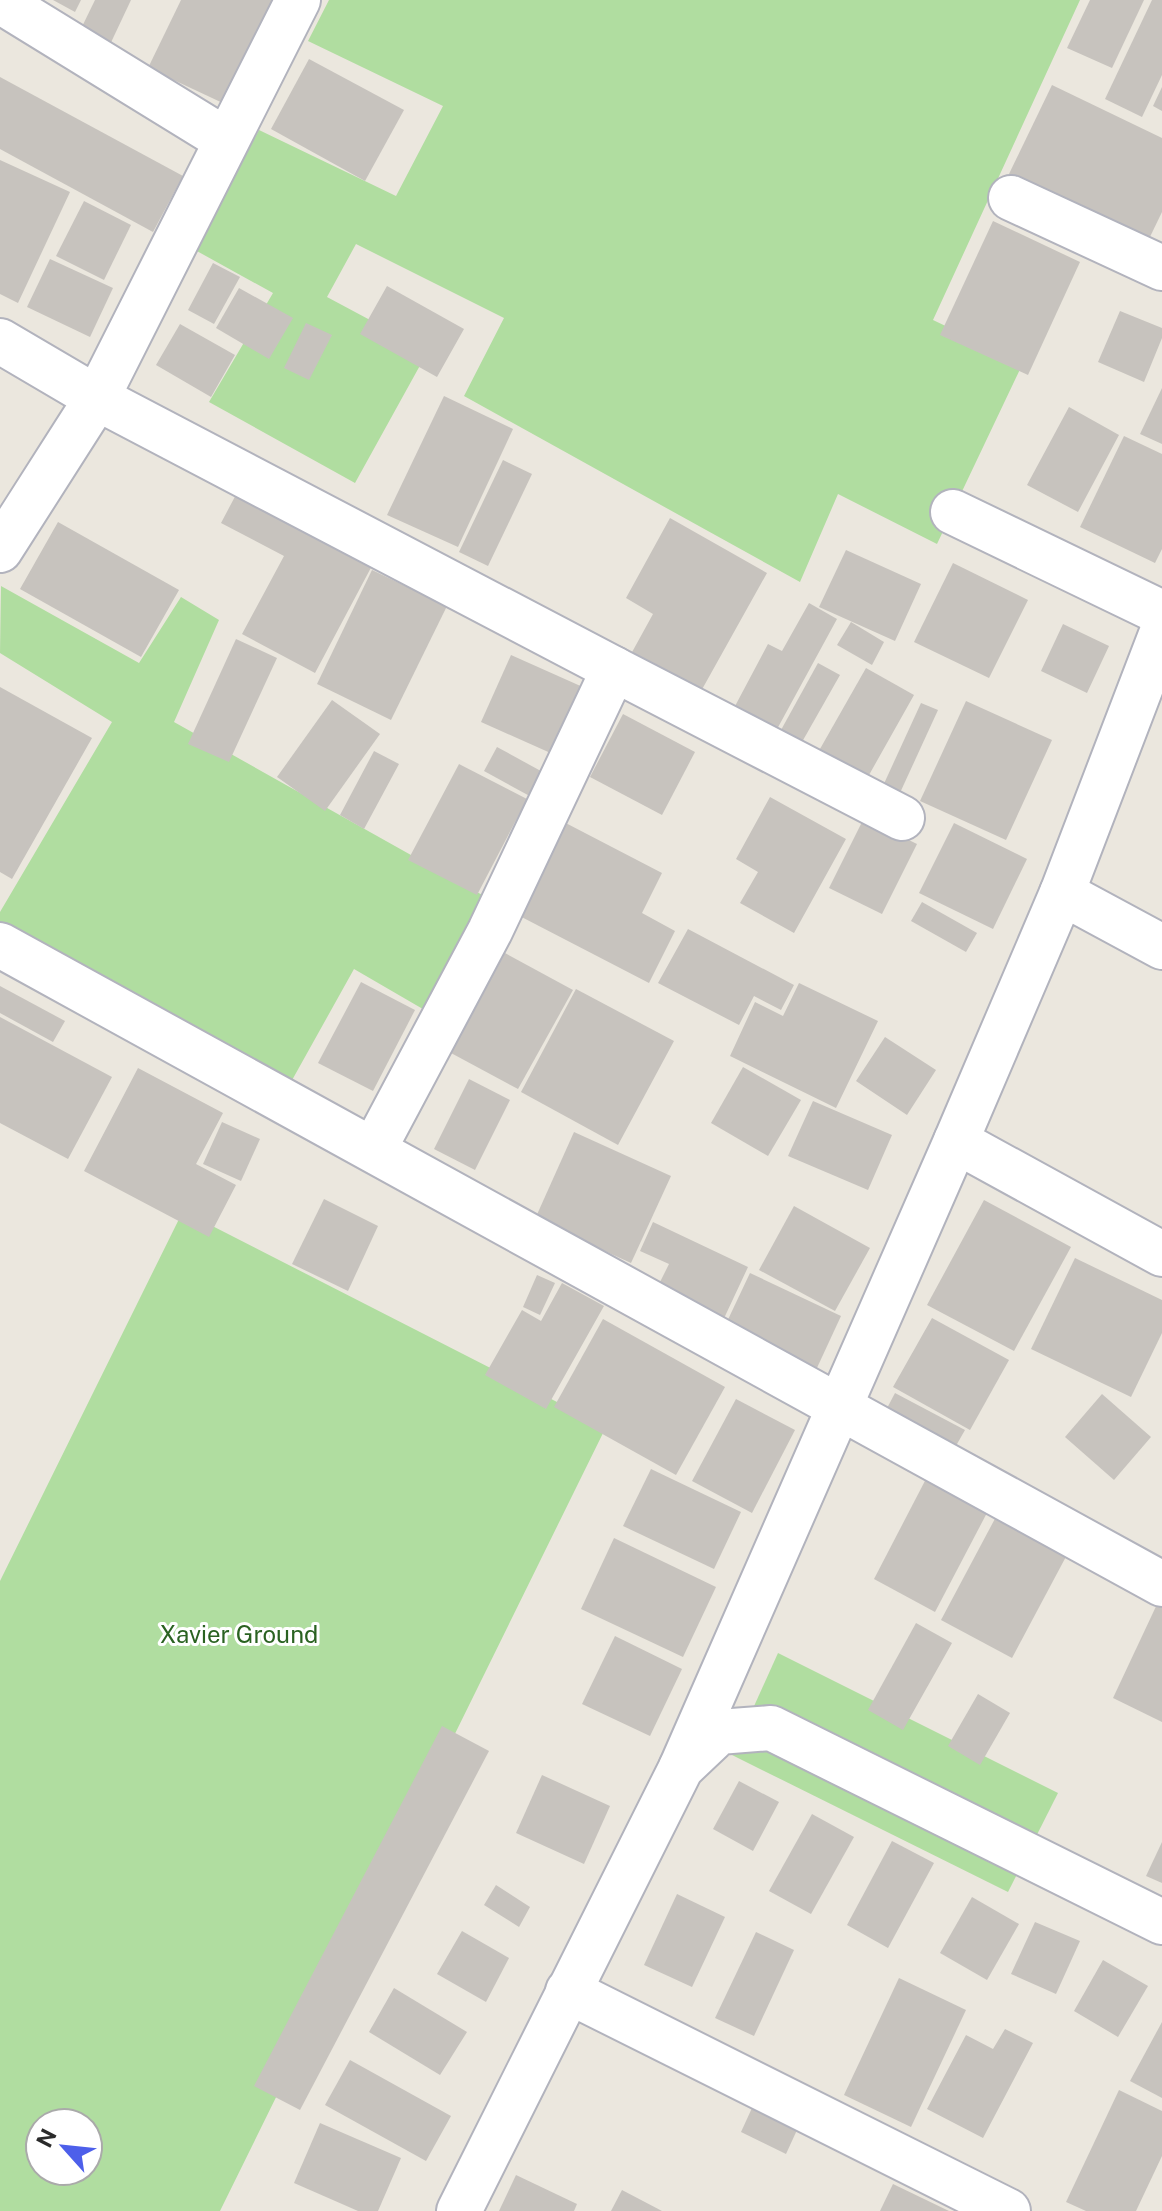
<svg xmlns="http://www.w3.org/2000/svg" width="1162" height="2211" font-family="'Public Sans',sans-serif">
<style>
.green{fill:#b0dda0;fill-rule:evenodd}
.building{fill:#c7c3be}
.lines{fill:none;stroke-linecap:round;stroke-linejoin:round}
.minor-casing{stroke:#b2b3bd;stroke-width:48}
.tertiary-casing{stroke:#b2b3bd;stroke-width:48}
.minor{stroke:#fff;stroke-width:44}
.tertiary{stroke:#fff;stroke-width:44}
.labels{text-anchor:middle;stroke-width:6;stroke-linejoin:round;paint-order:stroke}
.park-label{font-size:24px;fill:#2a6221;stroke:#fff}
</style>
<rect width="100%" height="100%" fill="#ebe7de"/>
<!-- green -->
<g class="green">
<polygon points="329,0 1080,0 933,320 1023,363 937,544 838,494 800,582 464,396 504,318 356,244 327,297 428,351 355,483 209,402 273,293 195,250 259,130 396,196 443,106 308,41"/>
<polygon points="1,586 139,663 181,597 219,620 174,722 493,901 428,1012 354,969 286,1091 0,936 0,912 112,722 0,653"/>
<path d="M183,1211L606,1427L220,2211H0V1581ZM40,2123H88V2171H40Z"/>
<polygon points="778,1653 1058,1793 1008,1892 732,1755"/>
</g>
<!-- building -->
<g class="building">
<polygon points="53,0 81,0 75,12"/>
<polygon points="95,0 131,0 106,53 76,39"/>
<polygon points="181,0 277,0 227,105 148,68"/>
<polygon points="1090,0 1144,0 1112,68 1067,48"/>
<polygon points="1152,0 1162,0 1162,75 1142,117 1105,99"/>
<polygon points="309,59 404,110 365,181 271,129"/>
<polygon points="0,77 183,176 153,232 0,149"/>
<polygon points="1052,85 1162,138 1162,212 1148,241 1009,174"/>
<polygon points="1162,87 1162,111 1153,106"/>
<polygon points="0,160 70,192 18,303 0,294"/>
<polygon points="84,201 131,225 104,280 56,256"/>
<polygon points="993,221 1080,262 1028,375 940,335"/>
<polygon points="50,259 113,288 90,337 27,307"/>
<polygon points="213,263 240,277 214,324 188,310"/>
<polygon points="387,286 464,329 437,377 360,334"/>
<polygon points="239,288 293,318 269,359 216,328"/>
<polygon points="1120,311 1162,328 1162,338 1144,382 1098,362"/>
<polygon points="306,323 332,335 309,380 284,368"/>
<polygon points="180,324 235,355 211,397 156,365"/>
<polygon points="1162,388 1162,444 1140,434"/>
<polygon points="444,396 513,429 458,547 387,515"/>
<polygon points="1069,407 1119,435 1078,512 1027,485"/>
<polygon points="1124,436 1162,454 1162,549 1155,563 1080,527"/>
<polygon points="503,460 532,474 488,566 459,552"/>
<polygon points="239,489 374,562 315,673 242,634 284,556 221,523"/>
<polygon points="670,518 767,573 700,693 631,654 653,614 626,598"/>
<polygon points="58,522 179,590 141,657 20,589"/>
<polygon points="846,550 921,584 895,641 819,607"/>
<polygon points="953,563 1028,600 989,678 914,642"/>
<polygon points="372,570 447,606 391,720 317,684"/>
<polygon points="809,603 837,619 776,731 734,708 768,644 782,651"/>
<polygon points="851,622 884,642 872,665 837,645"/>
<polygon points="1063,624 1109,646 1087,693 1041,671"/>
<polygon points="236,639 277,658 229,762 188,744"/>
<polygon points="511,655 585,688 555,755 481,722"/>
<polygon points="818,663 840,675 802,742 781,730"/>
<polygon points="866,668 914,695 860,791 812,763"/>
<polygon points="0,687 92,738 12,879 0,872"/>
<polygon points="332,700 380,734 325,811 277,777"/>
<polygon points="966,701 1052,740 1006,840 920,801"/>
<polygon points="921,703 938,710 899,795 882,788"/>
<polygon points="623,714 695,752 662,815 590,777"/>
<polygon points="497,747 550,776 537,800 484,771"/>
<polygon points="374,751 399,764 364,829 340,815"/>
<polygon points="459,764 527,799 477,895 408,860"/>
<polygon points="770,797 846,839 794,933 740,903 758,872 736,859"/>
<polygon points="864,818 917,844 882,914 829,888"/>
<polygon points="558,819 662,873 642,913 675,931 649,983 510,911"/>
<polygon points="954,823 1027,859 993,929 919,893"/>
<polygon points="922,902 977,933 966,952 911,921"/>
<polygon points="688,929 794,985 781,1010 754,996 739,1025 658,983"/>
<polygon points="505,953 573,990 518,1089 451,1053"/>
<polygon points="361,982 415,1010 373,1091 318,1063"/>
<polygon points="799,983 878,1021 836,1108 730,1056 755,1002 783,1016"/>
<polygon points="0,986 65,1021 53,1042 0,1013"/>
<polygon points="576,989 674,1041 618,1145 521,1092"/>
<polygon points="0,1017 112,1077 68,1159 0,1123"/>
<polygon points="885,1037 936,1070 907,1115 856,1081"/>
<polygon points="743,1067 801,1100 768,1156 711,1123"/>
<polygon points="138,1068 223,1113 196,1164 236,1185 209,1237 84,1171"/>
<polygon points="469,1079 510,1100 475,1170 434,1149"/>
<polygon points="813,1101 892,1135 868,1190 788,1156"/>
<polygon points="222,1122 260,1139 241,1181 203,1164"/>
<polygon points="574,1132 671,1176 631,1263 535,1219"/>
<polygon points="324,1199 378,1226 348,1291 292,1264"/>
<polygon points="984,1200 1071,1247 1014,1351 927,1305"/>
<polygon points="794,1206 870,1248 835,1311 759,1270"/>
<polygon points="653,1222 748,1267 719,1329 652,1298 669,1264 640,1251"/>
<polygon points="1075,1258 1162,1300 1162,1333 1131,1397 1031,1349"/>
<polygon points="750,1273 841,1316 816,1370 724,1328"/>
<polygon points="537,1275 555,1283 540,1315 523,1307"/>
<polygon points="562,1283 604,1306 546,1409 485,1375 522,1310 541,1321"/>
<polygon points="932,1318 1009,1360 970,1430 893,1387"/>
<polygon points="603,1319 725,1387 676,1475 554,1407"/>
<polygon points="895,1393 965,1430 953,1451 884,1414"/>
<polygon points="1102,1394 1151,1437 1114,1480 1065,1437"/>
<polygon points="736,1399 795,1430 752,1513 692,1481"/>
<polygon points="651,1469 741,1512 714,1569 623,1526"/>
<polygon points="927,1477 989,1509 935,1612 874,1579"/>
<polygon points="998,1513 1069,1551 1012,1658 941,1620"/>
<polygon points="614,1538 716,1587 683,1657 581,1609"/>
<polygon points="1159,1600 1162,1602 1162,1722 1113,1698"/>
<polygon points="916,1623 952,1643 903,1730 868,1710"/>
<polygon points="615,1636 682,1669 650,1736 582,1704"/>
<polygon points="978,1694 1010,1713 980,1765 948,1746"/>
<polygon points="442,1726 489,1751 300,2110 254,2086"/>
<polygon points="542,1775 610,1806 584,1864 516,1833"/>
<polygon points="739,1781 779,1802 753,1851 713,1829"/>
<polygon points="812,1814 854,1837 811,1914 769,1891"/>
<polygon points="892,1841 934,1863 888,1948 847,1925"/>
<polygon points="1162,1842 1162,1883 1146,1876"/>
<polygon points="496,1885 530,1907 519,1927 484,1905"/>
<polygon points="677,1894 725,1917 692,1987 644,1965"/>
<polygon points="972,1897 1019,1924 987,1980 940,1953"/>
<polygon points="1035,1922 1080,1941 1056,1994 1011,1974"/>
<polygon points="462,1931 509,1958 486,2002 437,1974"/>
<polygon points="756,1932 794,1950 754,2036 715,2018"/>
<polygon points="1103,1960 1148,1986 1118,2037 1074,2011"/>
<polygon points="899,1978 966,2010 911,2127 844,2095"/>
<polygon points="394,1988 467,2032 440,2075 369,2032"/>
<polygon points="1162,2022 1162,2098 1130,2081"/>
<polygon points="1005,2029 1033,2043 983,2138 927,2109 966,2035 993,2049"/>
<polygon points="350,2060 451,2116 426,2161 325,2105"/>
<polygon points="1119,2090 1162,2111 1162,2156 1136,2211 1086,2211 1066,2202"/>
<polygon points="752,2108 797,2130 786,2154 741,2132"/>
<polygon points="320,2123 401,2158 378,2211 358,2211 294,2183"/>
<polygon points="516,2175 577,2204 574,2211 499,2211"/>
<polygon points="893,2184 949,2211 880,2211"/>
<polygon points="622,2190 662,2211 611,2211"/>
</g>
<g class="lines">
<defs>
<g id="minor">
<polyline points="0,1 226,140"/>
<polyline points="1011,198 1162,268"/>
<polyline points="0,341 97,398 614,669 490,931 374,1149"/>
<polyline points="953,512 1162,613"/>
<polyline points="0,550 97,398 298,0"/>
<polyline points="614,669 902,818"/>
<polyline points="1062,893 1162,947"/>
<path d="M0,945C388,1156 774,1372 1162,1584"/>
<polyline points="956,1141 1162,1254"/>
<polyline points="681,1768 956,1141 1062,893 1162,632"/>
<polyline points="568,1991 1008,2211"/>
</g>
<polyline id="tertiary" points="459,2211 681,1768 719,1732 771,1728 1162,1922"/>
</defs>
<!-- minor casing -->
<use href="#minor" class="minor-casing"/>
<!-- tertiary casing -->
<use href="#tertiary" class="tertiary-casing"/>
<!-- minor -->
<use href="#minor" class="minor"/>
<!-- tertiary -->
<use href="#tertiary" class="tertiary"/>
</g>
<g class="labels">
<!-- park labels -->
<g class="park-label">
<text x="239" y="1643">Xavier Ground</text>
</g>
</g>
<!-- north arrow -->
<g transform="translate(64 2147) rotate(297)"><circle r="38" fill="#ffffff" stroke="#aaaaaa" stroke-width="2"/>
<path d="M0-6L14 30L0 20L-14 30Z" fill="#4d5fea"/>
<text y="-12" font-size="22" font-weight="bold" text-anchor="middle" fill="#2b2b2b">N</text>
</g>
</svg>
